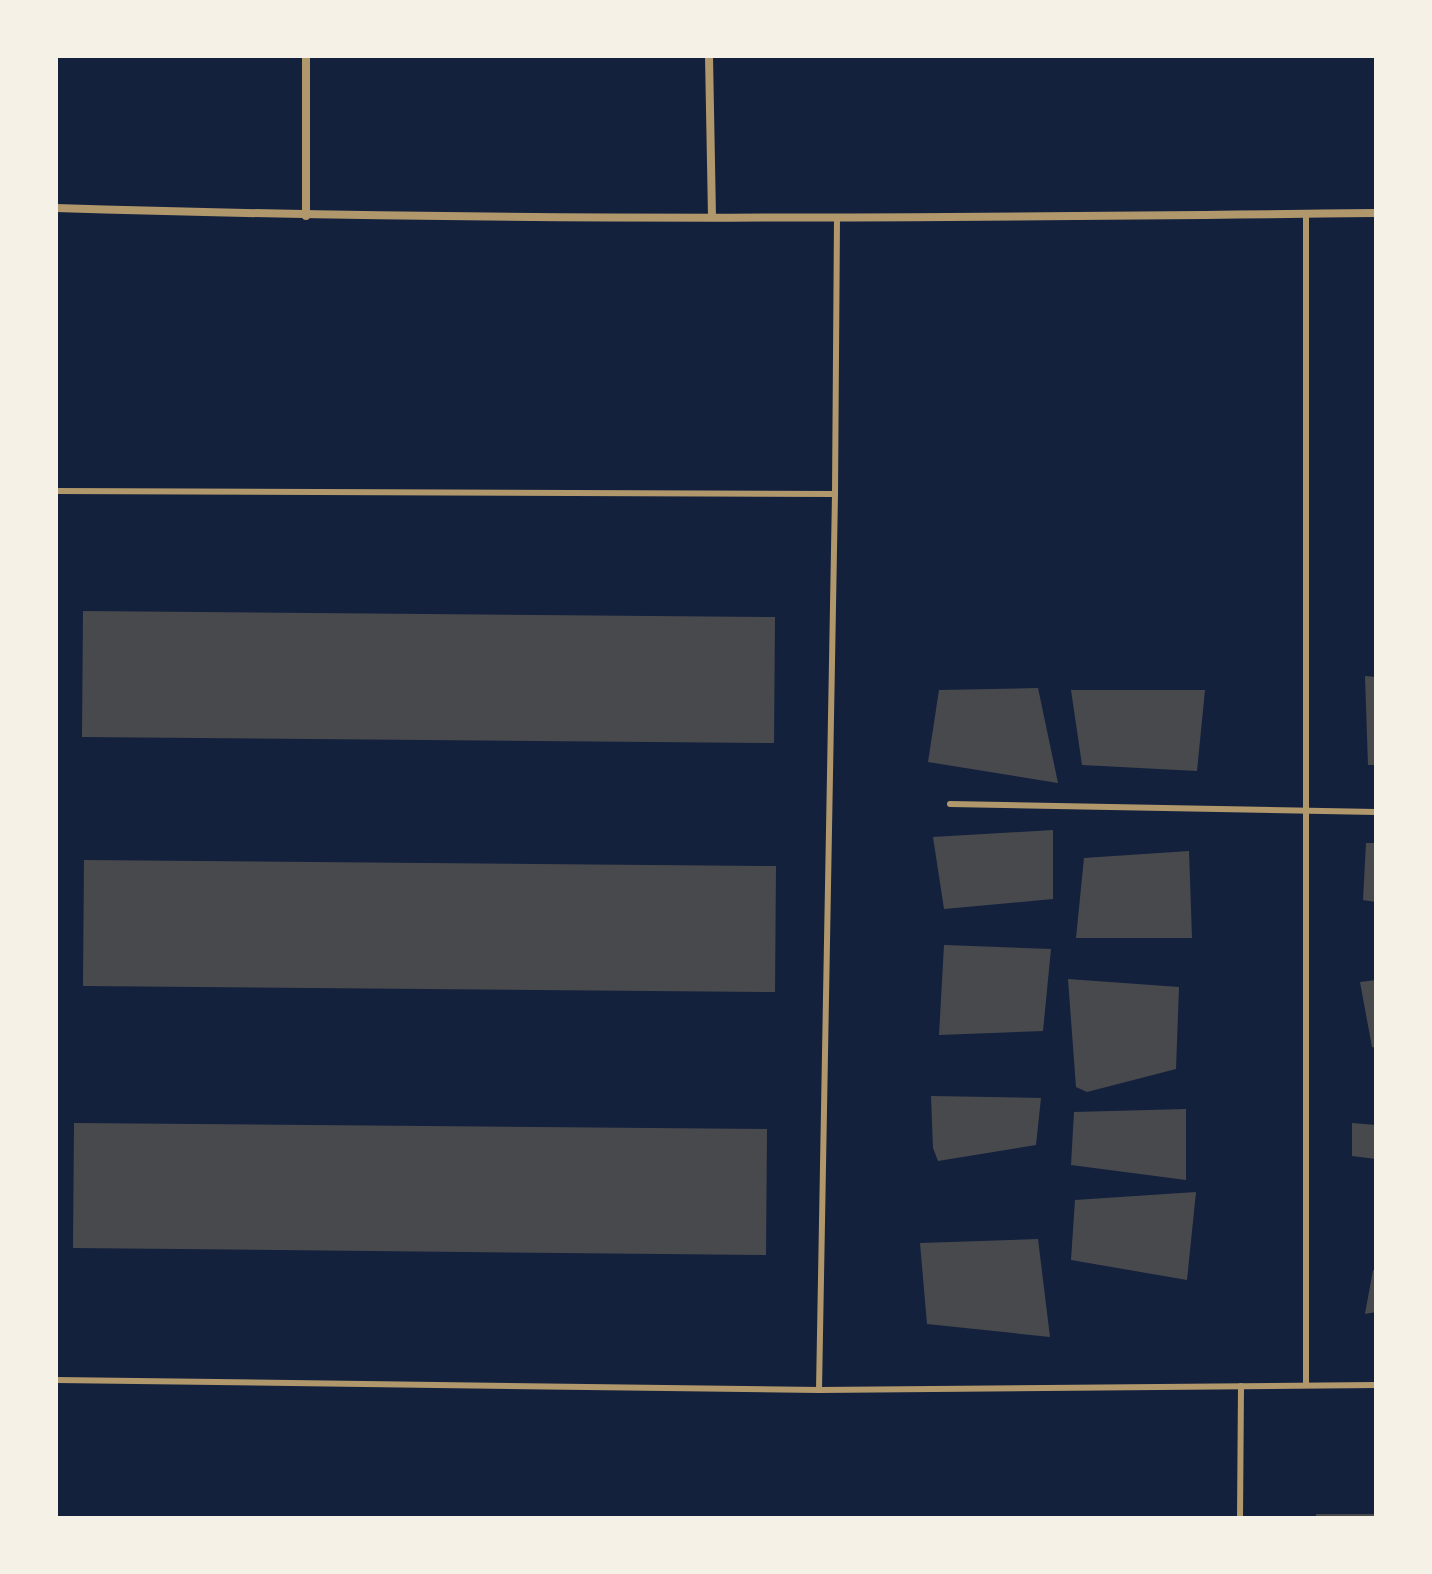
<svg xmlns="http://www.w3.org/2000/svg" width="1432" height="1574" font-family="'Times New Roman',serif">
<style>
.building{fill:#48494c}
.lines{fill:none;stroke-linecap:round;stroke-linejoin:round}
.service{stroke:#b1986c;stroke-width:6}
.minor{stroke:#b1986c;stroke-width:8}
</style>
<rect width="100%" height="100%" fill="#14213d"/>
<!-- building -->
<g class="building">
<polygon points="83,611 775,617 774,743 82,737"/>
<polygon points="1365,676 1376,677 1376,765 1368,765"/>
<polygon points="1038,688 1058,783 928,762 939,690"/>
<polygon points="1071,690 1205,690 1197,771 1082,765"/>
<polygon points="1053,830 1053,899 944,909 933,837"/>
<polygon points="1366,843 1376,843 1376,902 1363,900"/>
<polygon points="1189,851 1192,938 1076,938 1084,858"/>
<polygon points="84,860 776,866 775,992 83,986"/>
<polygon points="944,945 1051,949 1043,1031 939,1035"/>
<polygon points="1068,979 1179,987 1176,1069 1087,1092 1076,1087"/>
<polygon points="1376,980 1376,1048 1372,1047 1360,982"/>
<polygon points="931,1096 1041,1098 1036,1145 938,1161 933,1148"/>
<polygon points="1186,1109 1186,1180 1071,1165 1074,1112"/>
<polygon points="74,1123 767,1129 766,1255 73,1248"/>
<polygon points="1352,1123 1376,1125 1376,1159 1352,1156"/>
<polygon points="1196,1192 1187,1280 1071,1260 1075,1200"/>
<polygon points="1038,1239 1050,1337 927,1324 920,1243"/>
<polygon points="1373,1270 1376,1270 1376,1312 1365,1314"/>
<rect x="1316" y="1514" width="60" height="4"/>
</g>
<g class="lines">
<!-- service -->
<g class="service">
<polyline points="1306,214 1306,1385"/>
<polyline points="56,491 835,494"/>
<polyline points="950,804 1376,812"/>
<polyline points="56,1380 819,1390 1376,1385"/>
<polyline points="819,1390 835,494 837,218"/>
<polyline points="1240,1518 1241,1386"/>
</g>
<!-- minor -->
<g class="minor">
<polyline points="306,56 306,216"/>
<polyline points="709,56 712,217"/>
<path d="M56,208C496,222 936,218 1376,213"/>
</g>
</g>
<!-- border -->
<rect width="1432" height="1574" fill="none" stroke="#f6f1e7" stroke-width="116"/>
</svg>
